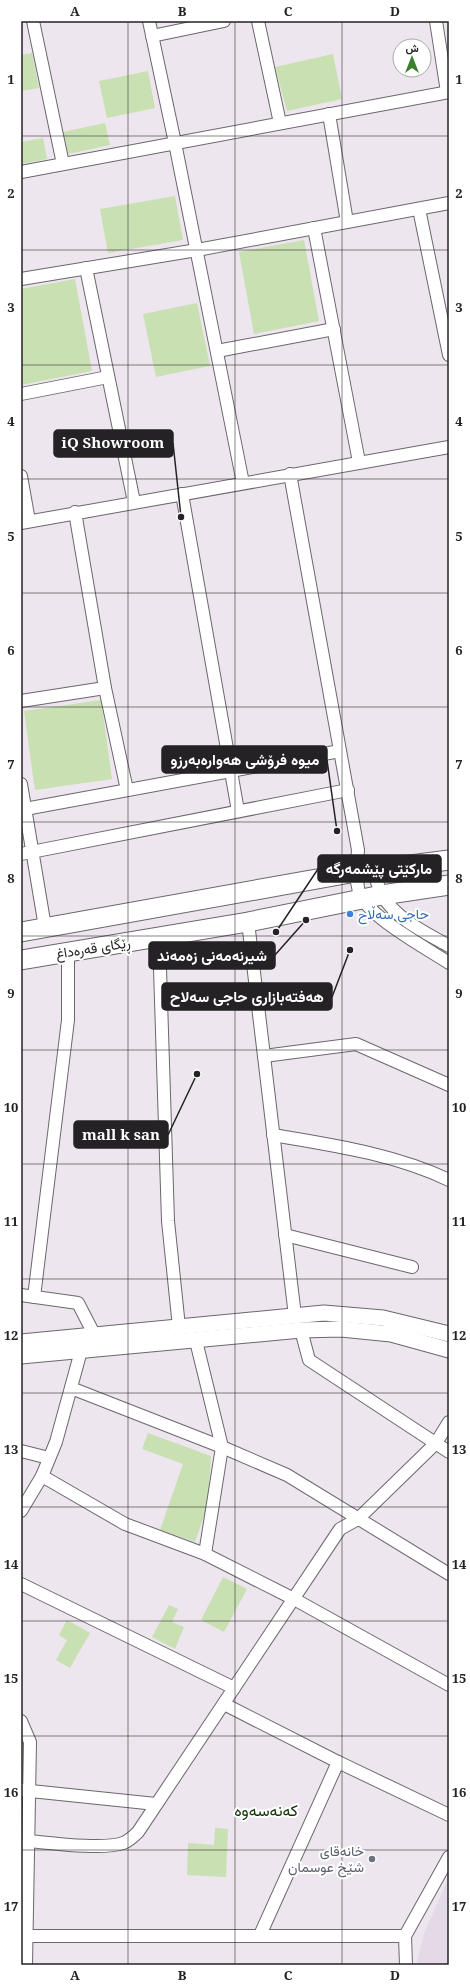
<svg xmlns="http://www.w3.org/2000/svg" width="470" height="1986" font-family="'Noto Serif',Vazirmatn,serif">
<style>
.built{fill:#e4d9e6}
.green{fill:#c9e0b2}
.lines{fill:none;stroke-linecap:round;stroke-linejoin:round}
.minor-casing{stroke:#6c666d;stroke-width:14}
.tertiary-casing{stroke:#6c666d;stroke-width:17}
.primary-casing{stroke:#6c666d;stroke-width:21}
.minor{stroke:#fff;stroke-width:12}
.tertiary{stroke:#fff;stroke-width:15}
.primary{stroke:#fff;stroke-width:19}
.grid{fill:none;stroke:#252225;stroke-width:1;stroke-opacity:0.55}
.shop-dot{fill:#3f7fe0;stroke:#fff;stroke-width:1.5}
.worship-dot{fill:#6b7280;stroke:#fff;stroke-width:1.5}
.labels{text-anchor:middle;stroke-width:4;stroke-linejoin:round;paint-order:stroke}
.shop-label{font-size:14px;fill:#366cbe;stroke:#fff;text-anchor:start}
.street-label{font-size:14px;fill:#252225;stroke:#fff}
.worship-label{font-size:14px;fill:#5b616d;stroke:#fff;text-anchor:end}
.quarter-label{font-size:16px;fill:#0f3207;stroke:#fff}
.leader{fill:none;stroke:#252225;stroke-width:1.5}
.callout-dot{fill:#252225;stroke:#fff;stroke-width:1.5}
.callout{fill:#252225;stroke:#252225;stroke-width:1.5}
.callout-label{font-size:15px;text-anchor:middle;font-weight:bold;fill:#fff}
.neatline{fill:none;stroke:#252225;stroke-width:1.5}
.grid-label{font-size:13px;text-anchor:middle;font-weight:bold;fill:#252225}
</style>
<rect width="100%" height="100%" fill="#ede6ee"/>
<!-- built -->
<polygon class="built" points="449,1877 449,1965 416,1965 425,1931"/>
<!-- green -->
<g class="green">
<polygon points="32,53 39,88 21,91 21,55"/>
<polygon points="333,54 342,99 287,111 275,67"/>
<polygon points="148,71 155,108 107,118 99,81"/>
<polygon points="105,123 110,145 68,154 63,132"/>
<polygon points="43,138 47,159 21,164 21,142"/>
<polygon points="175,196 183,240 108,253 100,209"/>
<polygon points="304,240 319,321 254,334 239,252"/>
<polygon points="75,279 92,371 21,385 21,289"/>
<polygon points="197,303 210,366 156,377 143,314"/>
<polygon points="101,700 112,779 35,790 24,711"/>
<polygon points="148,1433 211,1456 208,1504 195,1542 160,1530 183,1464 142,1449"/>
<polygon points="223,1577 247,1589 224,1632 201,1620"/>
<polygon points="169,1605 178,1609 172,1622 184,1627 175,1649 152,1637"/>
<polygon points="67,1620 90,1633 70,1668 56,1660 67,1640 59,1635"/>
<polygon points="215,1828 228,1829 226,1877 187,1875 188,1843 214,1845"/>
</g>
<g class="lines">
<defs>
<g id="minor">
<polyline points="33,21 63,164"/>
<polyline points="149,21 175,143 243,483"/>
<polyline points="258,21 280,123"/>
<polyline points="436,21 447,92"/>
<polyline points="152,36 224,21"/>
<polyline points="329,114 347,222"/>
<polyline points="21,172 449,92"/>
<polyline points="419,209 449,355"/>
<polyline points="314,228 359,462"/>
<polyline points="86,268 134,502"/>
<polyline points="21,279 197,250 449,203"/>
<polyline points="217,351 334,329"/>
<polyline points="21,394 108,377"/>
<path d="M290,474L358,850C357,864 355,878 359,892C365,915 428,949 449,963"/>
<polyline points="21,476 29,521"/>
<polyline points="182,494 238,811"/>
<polyline points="75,512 105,688 127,790"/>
<polyline points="21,523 449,447"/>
<polyline points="21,701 105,688"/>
<polyline points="21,784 45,927"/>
<polyline points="25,809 340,751"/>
<polyline points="21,854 348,790"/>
<path d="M370,866C376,875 377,885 382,895C396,919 426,933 449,946"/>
<polyline points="248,922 295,1316"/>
<polyline points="159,937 168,1221 179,1327"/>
<polyline points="264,1056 356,1044 449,1085"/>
<path d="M273,1135C332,1145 395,1154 449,1180"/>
<polyline points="285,1235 412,1267"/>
<polyline points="21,1295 78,1303 95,1336"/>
<polyline points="34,1297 68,1020 68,952"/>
<polyline points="301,1330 309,1360 449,1452"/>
<polyline points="196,1341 222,1447 205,1554"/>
<polyline points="71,1388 222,1447 287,1475 449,1574"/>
<polyline points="21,1451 49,1458"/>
<polyline points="42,1476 125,1524 205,1554 294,1599 449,1685"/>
<polyline points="21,1511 42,1476 56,1442 81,1351"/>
<polyline points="21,1584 234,1688"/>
<polyline points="224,1704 338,1762 449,1815"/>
<polyline points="21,1721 30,1742 26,1965"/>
<polyline points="21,1790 156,1804"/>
<path d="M29,1841C51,1843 103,1850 123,1843C129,1841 134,1836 138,1832L340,1529L358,1519L436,1443L449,1422"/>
<polyline points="260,1935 338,1762"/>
<polyline points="21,1936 405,1936"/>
<polyline points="406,1965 405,1936 449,1857"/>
</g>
<g id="tertiary">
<polyline points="21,1342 324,1313 383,1318 449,1334"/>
<polyline points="21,1356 301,1330 341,1329 391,1334 449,1350"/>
</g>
<g id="primary">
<polyline points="21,932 356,872 449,860"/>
<polyline points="21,960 248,922 382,895 449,885"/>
</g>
</defs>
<!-- minor casing -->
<use href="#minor" class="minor-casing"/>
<!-- tertiary casing -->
<use href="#tertiary" class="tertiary-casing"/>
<!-- primary casing -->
<use href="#primary" class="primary-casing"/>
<!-- minor -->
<use href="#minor" class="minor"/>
<!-- tertiary -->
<use href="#tertiary" class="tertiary"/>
<!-- primary -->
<use href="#primary" class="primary"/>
</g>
<!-- grid -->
<path class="grid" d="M128,21V1965M235,21V1965M342,21V1965M21,136H449M21,250H449M21,365H449M21,479H449M21,593H449M21,707H449M21,822H449M21,936H449M21,1050H449M21,1164H449M21,1279H449M21,1393H449M21,1507H449M21,1621H449M21,1736H449M21,1850H449"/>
<!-- markers -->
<circle class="shop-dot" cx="350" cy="914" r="4"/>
<circle class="worship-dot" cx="372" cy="1859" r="4"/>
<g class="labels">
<!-- shop labels -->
<g class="shop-label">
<text x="358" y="919">حاجی سەڵاح</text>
</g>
<!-- street labels -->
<g class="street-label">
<text transform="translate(93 948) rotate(-9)" y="5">ڕێگای قەرەداغ</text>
</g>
<!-- worship labels -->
<g class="worship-label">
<text x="364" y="1856">خانەقای<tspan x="364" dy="16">شێخ عوسمان</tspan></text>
</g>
<!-- quarter labels -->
<g class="quarter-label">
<text x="266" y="1816">کەنەسەوە</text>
</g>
</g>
<!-- callouts -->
<path class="leader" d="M181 517L173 443M337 831L327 760M276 932L318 869M306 920L275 955M350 950L332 997M197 1074L168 1135"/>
<g class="callout-dot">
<circle cx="181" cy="517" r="4"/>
<circle cx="337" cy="831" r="4"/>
<circle cx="276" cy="932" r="4"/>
<circle cx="306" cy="920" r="4"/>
<circle cx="350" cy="950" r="4"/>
<circle cx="197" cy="1074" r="4"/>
</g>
<g class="callout">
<rect x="54" y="430" width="119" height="27" rx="4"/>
<rect x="162" y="746" width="165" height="27" rx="4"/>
<rect x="318" y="855" width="123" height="27" rx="4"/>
<rect x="149" y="942" width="126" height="27" rx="4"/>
<rect x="162" y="983" width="170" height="27" rx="4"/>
<rect x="74" y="1121" width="94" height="27" rx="4"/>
</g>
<g class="callout-label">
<text x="113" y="448">iQ Showroom</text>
<text x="245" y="765">میوە فرۆشی هەوارەبەرزو</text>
<text x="379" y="874">مارکێتی پێشمەرگە</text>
<text x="212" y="961">شیرنەمەنی زەمەند</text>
<text x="247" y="1002">هەفتەبازاری حاجی سەلاح</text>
<text x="121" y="1140">mall k san</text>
</g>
<!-- border -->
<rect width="470" height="1986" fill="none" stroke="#ffffff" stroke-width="44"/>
<!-- north arrow -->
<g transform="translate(412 58)"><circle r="19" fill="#ffffff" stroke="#a8a7a8"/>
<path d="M0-3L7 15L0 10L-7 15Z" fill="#39822a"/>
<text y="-6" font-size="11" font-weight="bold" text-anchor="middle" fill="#252225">ش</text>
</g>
<rect x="22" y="22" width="426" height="1942" class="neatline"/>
<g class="grid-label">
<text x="75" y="16">A</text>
<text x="182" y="16">B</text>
<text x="288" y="16">C</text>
<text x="395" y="16">D</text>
<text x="11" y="84">1</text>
<text x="459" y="84">1</text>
<text x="11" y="198">2</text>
<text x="459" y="198">2</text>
<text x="11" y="312">3</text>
<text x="459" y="312">3</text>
<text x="11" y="426">4</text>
<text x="459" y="426">4</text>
<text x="11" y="541">5</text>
<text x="459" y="541">5</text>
<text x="11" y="655">6</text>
<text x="459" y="655">6</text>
<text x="11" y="769">7</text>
<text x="459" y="769">7</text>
<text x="11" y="883">8</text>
<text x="459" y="883">8</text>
<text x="11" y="998">9</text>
<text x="459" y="998">9</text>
<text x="11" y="1112">10</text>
<text x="459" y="1112">10</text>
<text x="11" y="1226">11</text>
<text x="459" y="1226">11</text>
<text x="11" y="1340">12</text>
<text x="459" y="1340">12</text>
<text x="11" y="1454">13</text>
<text x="459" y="1454">13</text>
<text x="11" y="1569">14</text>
<text x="459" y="1569">14</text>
<text x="11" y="1683">15</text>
<text x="459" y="1683">15</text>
<text x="11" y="1797">16</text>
<text x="459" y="1797">16</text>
<text x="11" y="1911">17</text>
<text x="459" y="1911">17</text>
<text x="75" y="1980">A</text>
<text x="182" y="1980">B</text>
<text x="288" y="1980">C</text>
<text x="395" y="1980">D</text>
</g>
</svg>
